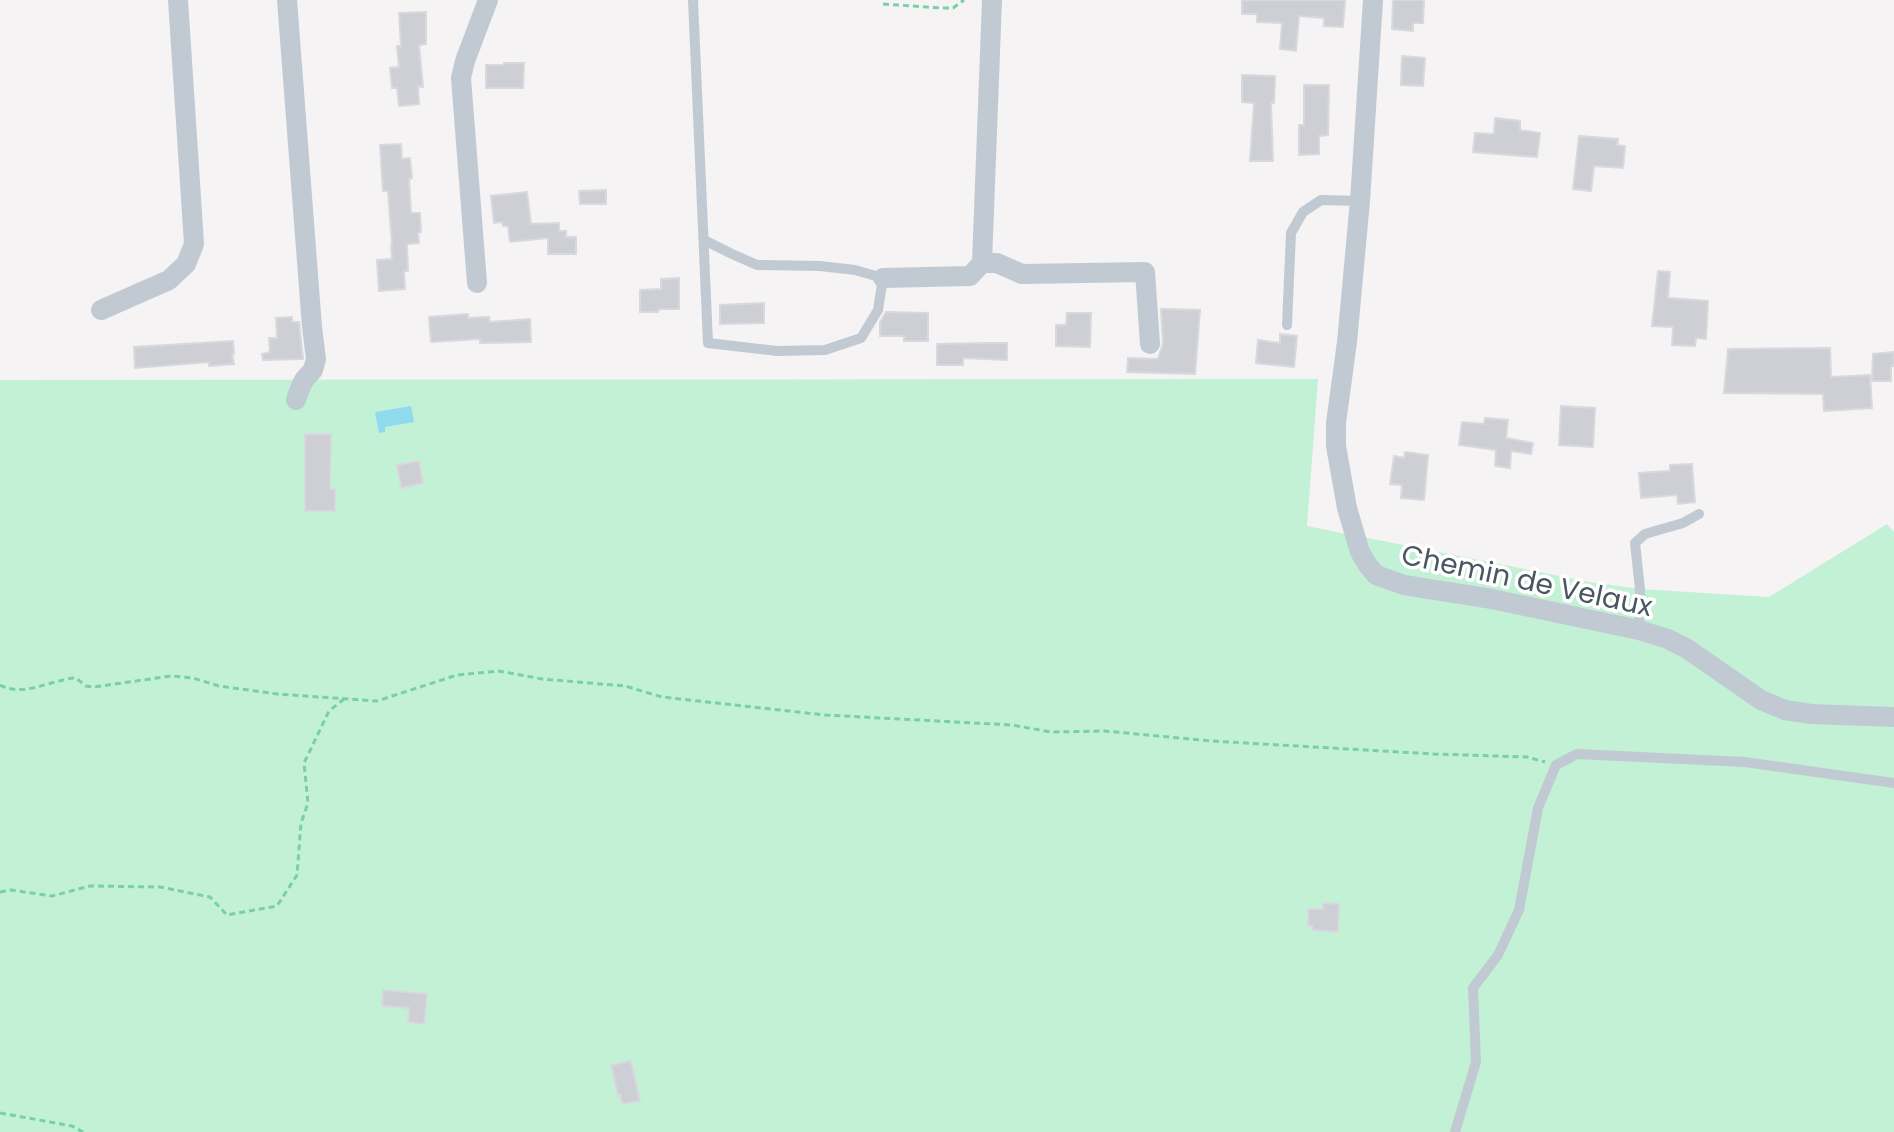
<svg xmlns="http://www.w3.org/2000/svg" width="1894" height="1132" font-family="Poppins,sans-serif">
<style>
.green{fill:#c3f1d5}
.water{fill:#90daee}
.building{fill:#cdcfd5;stroke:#d7d9de;stroke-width:2}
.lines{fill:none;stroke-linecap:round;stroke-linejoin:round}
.path{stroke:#7ad0a6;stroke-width:3;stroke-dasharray:6 4;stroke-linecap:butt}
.service{stroke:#c1cad2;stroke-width:10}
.minor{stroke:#c1cad2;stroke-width:20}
.labels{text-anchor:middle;stroke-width:7;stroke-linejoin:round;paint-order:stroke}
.street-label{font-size:28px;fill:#4a5661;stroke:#fff}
</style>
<rect width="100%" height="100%" fill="#f5f3f3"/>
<!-- green -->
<polygon class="green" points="1318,379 1307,526 1590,582 1640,589 1769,597 1887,524 1894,532 1894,1132 0,1132 0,380"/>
<!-- water -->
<polygon class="water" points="411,406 414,422 385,427 385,432 379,433 375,412"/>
<!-- building -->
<g class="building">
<polygon points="1242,0 1345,0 1343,27 1324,26 1324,18 1299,16 1296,51 1280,49 1282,23 1257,22 1257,14 1242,14"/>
<polygon points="1393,0 1424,0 1423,23 1413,23 1413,31 1392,29"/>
<polygon points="426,12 426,44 419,45 423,87 418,86 419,104 399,106 397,88 392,88 390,68 399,67 397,46 401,46 399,13"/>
<polygon points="1402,56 1425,58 1423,86 1401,85"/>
<polygon points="504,63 524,63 523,88 486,88 486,65 504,65"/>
<polygon points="1242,75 1275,76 1274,103 1271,103 1273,161 1250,161 1254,103 1242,102"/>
<polygon points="1304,85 1329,85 1328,135 1319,136 1319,154 1299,155 1299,125 1304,125"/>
<polygon points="1495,118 1520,121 1520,130 1540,133 1537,157 1473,152 1475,133 1494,134"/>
<polygon points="1579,136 1618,139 1617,145 1625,146 1623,168 1594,166 1591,191 1573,189"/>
<polygon points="401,144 402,159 410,158 412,178 409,179 411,213 420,213 421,232 418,233 419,243 407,244 408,271 404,271 405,289 379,291 377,260 392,259 391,245 392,245 388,191 383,191 380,145"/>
<polygon points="606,190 606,204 580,204 579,191"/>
<polygon points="527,192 531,224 559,223 559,231 566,231 566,237 576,237 576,254 548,254 548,238 510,242 508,226 503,226 502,222 494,223 491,196"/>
<polygon points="1658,271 1670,272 1668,298 1708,301 1706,339 1696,338 1695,346 1672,345 1673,327 1652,326"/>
<polygon points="679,278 679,309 659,309 658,312 640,312 640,290 661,289 661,279"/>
<polygon points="764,303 764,323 720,324 720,305"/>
<polygon points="1161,309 1200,310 1195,374 1127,372 1128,358 1158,359 1163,343"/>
<polygon points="886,312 928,313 928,341 904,341 904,336 880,336 880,322"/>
<polygon points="1067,313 1091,313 1090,347 1056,346 1056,325 1066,325"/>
<polygon points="468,314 468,318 489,317 490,322 530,319 531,342 480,343 480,339 431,342 429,317"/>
<polygon points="292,317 292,322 299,322 303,359 263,360 262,354 270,352 269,338 277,338 276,318"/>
<polygon points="1280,334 1297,336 1294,367 1256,363 1258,340 1280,343"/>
<polygon points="233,341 234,354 232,354 234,364 209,366 209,362 135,368 134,347"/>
<polygon points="986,343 1007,343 1007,360 963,358 963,365 937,365 937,344"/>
<polygon points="1830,348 1831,377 1870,375 1872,408 1824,411 1823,394 1724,393 1728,349"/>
<polygon points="1894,352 1894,366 1891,366 1891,381 1872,381 1873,354"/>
<polygon points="1561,406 1595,408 1593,447 1559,445"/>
<polygon points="1485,418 1508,420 1506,438 1533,443 1531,454 1511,451 1510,468 1495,466 1496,450 1459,445 1462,422 1484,424"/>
<polygon points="305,434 331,434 330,489 335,489 335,511 305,511"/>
<polygon points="1405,452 1428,455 1424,500 1401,498 1402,485 1390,484 1394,456 1404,458"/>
<polygon points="419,461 423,483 401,488 397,465"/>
<polygon points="1692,464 1695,502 1678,504 1677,495 1641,498 1639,473 1670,471 1670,465"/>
<polygon points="1323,903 1339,904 1338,932 1312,930 1312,926 1308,926 1308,909 1323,909"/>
<polygon points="383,990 427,994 424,1024 408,1022 409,1008 382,1006"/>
<polygon points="631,1061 640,1101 622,1104 620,1095 618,1096 611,1065"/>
</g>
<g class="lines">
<!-- path -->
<g class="path">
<polyline points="883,4 941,8 953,8 964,0"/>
<path d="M0,685C24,698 52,679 76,678L86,686L94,687L171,676L193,678L219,686L277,694L377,701L457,675L499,671L542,679L625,686L662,697L825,715L1012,725L1051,732L1105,731L1211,741L1434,754L1527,757L1545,762"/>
<polyline points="0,892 11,890 52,896 90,886 160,887 210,897 227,915 277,906 297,875 301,823 308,803 304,763 329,711 344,699"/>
<polyline points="0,1113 72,1126 83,1132"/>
</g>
<!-- service -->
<g class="service">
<polyline points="693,0 708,343 777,351 825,350 861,338 878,310 883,278 855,270 820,266 757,265 732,254 704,240"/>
<polyline points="1287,325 1291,233 1303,212 1321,200 1360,201"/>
<polyline points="1639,630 1640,589 1635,543 1645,534 1683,523 1699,514"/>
<polyline points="1455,1132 1476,1062 1473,988 1498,955 1519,910 1538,808 1556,765 1577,754 1745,762 1894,783"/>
</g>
<!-- minor -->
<g class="minor">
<polyline points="287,0 312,327 316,359 313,370 304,380 299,391 296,400"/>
<polyline points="1373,0 1360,201 1347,342 1336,423 1336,446 1347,508 1360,552 1367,564 1376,575 1404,585 1492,599 1639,630 1668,639 1686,648 1761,700 1785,710 1811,714 1894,717"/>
<polyline points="982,263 992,0"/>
<polyline points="883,278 970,276 982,263 997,263 1022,274 1145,272 1150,344"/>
<polyline points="477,283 461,78 465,61 488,0"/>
<polyline points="101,310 169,280 186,264 194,244 178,0"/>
</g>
</g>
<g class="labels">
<!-- street labels -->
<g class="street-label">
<text transform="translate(1527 580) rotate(12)" y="10">Chemin de Velaux</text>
</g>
</g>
</svg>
